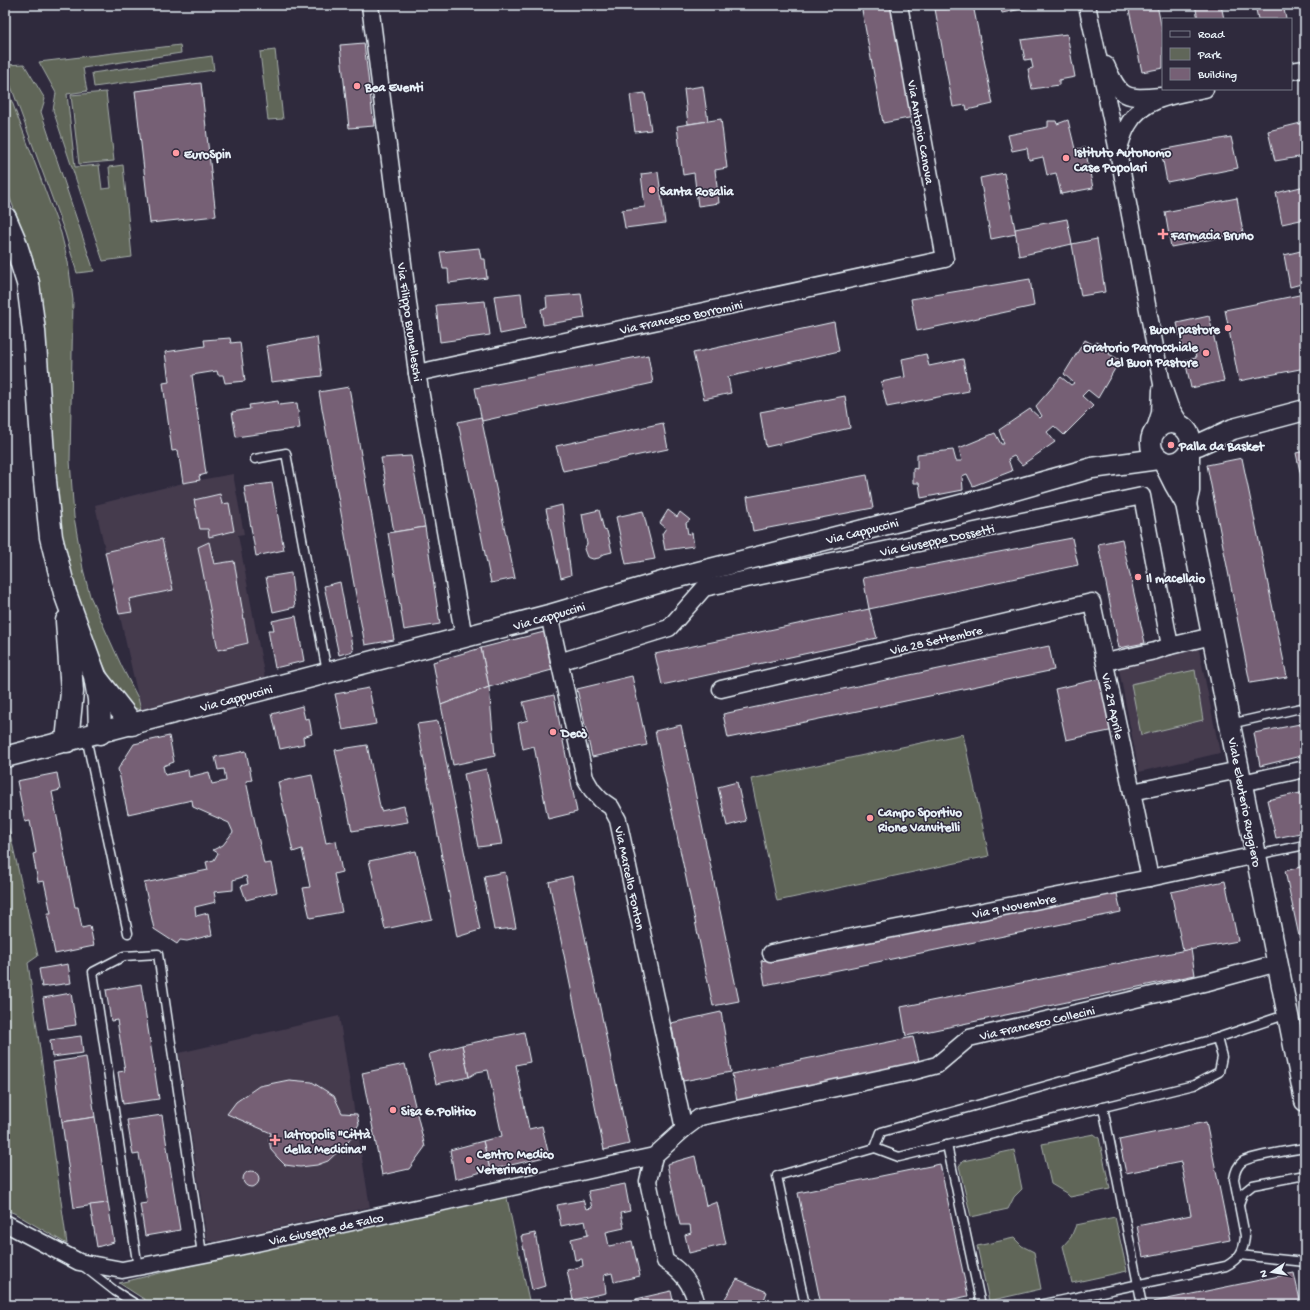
<svg xmlns="http://www.w3.org/2000/svg" width="1310" height="1310" font-family="'Gochi Hand',sans-serif">
<style>
.built{fill:#443a4e}
.green{fill:#606659;stroke:#a4aca8}
.building{fill:#766075;stroke:#e8f1f8}
.lines{fill:none;stroke-linecap:round;stroke-linejoin:round}
.service-casing{stroke:#e8f1f8;stroke-width:11}
.minor-casing{stroke:#e8f1f8;stroke-width:19}
.tertiary-casing{stroke:#e8f1f8;stroke-width:23}
.trunk-casing{stroke:#e8f1f8;stroke-width:25}
.service{stroke:#2f2a3d;stroke-width:8}
.minor{stroke:#2f2a3d;stroke-width:16}
.tertiary{stroke:#2f2a3d;stroke-width:20}
.trunk{stroke:#2f2a3d;stroke-width:22}
.poi-dot{fill:#ff9aa2;stroke:#2f2a3d;stroke-width:1.5}
.labels{text-anchor:middle;stroke-width:3;stroke-linejoin:round;paint-order:stroke}
.poi-label{font-size:13px;font-weight:bold;fill:#e8f1f8;stroke:#2f2a3d;text-anchor:start}
.street-label{font-size:13px;fill:#e8f1f8;stroke:#2f2a3d}
</style>
<rect width="100%" height="100%" fill="#2f2a3d"/>
<filter id="ink" filterUnits="userSpaceOnUse"><feTurbulence type="fractalNoise" baseFrequency=".025" numOctaves="2"/><feDisplacementMap in="SourceGraphic" scale="8" xChannelSelector="R" yChannelSelector="G"/><feConvolveMatrix kernelMatrix="1 2 1 2 8 2 1 2 1" color-interpolation-filters="sRGB"/></filter>
<g filter="url(#ink)">
<!-- built -->
<g class="built">
<polygon points="233,474 244,534 238,535 265,678 141,710 95,505 183,483"/>
<polygon points="1197,640 1220,753 1139,772 1117,659"/>
<polygon points="339,1016 370,1207 226,1239 219,1242 207,1241 179,1053"/>
</g>
<!-- green -->
<g class="green">
<polygon points="180,45 181,53 83,68 87,91 67,94 75,167 99,165 102,189 111,188 109,167 123,165 132,257 103,261 53,110 56,93 39,62"/>
<polygon points="275,50 283,119 268,120 260,52"/>
<polygon points="212,56 214,70 94,87 92,73"/>
<polygon points="24,64 45,99 41,112 94,271 77,273 65,233 5,70 5,65"/>
<path d="M5,83L61,233L68,262L73,300L70,460L74,517L83,569L90,596L122,667L138,698L141,710C113,706 90,629 81,605H79L62,538L33,264L24,234L5,186Z"/>
<polygon points="106,92 114,161 79,164 71,95"/>
<polygon points="1195,670 1203,720 1141,735 1131,684"/>
<polygon points="963,734 989,856 777,901 751,779"/>
<polygon points="5,812 38,956 28,963 67,1244 14,1213 5,1210"/>
<polygon points="1094,1134 1099,1138 1110,1189 1070,1197 1066,1193 1051,1184 1042,1144"/>
<polygon points="1014,1150 1022,1189 1014,1197 1008,1209 971,1217 959,1166 963,1161"/>
<polygon points="505,1189 530,1305 153,1305 119,1283"/>
<polygon points="1115,1217 1127,1271 1072,1283 1063,1246 1071,1237 1076,1225"/>
<polygon points="1014,1238 1022,1246 1034,1252 1041,1289 989,1301 977,1246"/>
</g>
<!-- building -->
<g class="building">
<polygon points="861,5 899,5 919,116 883,123"/>
<polygon points="946,5 973,5 993,104 967,110 966,105 953,107 935,9 947,9"/>
<polygon points="1000,5 1041,5 1002,13"/>
<polygon points="1128,5 1157,5 1163,34 1163,68 1142,72"/>
<polygon points="1195,5 1221,5 1224,19 1198,19"/>
<polygon points="1255,5 1283,5 1286,19 1258,19"/>
<polygon points="1067,34 1075,77 1059,80 1059,85 1032,89 1028,69 1033,68 1031,59 1025,60 1021,40"/>
<polygon points="364,43 374,126 349,128 340,45"/>
<polygon points="201,83 216,216 150,223 135,91"/>
<polygon points="703,86 708,121 688,124 684,89"/>
<polygon points="645,93 651,130 635,132 630,95"/>
<polygon points="721,119 727,168 715,170 719,203 698,206 694,173 683,175 677,126"/>
<polygon points="1068,120 1075,149 1085,148 1093,188 1061,194 1056,173 1047,175 1043,157 1029,160 1027,148 1012,151 1008,135 1048,127 1048,121 1056,121 1057,124"/>
<polygon points="1305,122 1305,156 1275,161 1268,131"/>
<polygon points="1231,137 1238,168 1167,182 1161,150"/>
<polygon points="658,172 665,223 625,228 622,210 645,207 641,174"/>
<polygon points="1004,173 1016,234 991,239 980,178"/>
<polygon points="1305,186 1305,219 1282,224 1276,193"/>
<polygon points="1237,198 1243,233 1171,247 1165,212"/>
<polygon points="1067,219 1072,244 1019,256 1015,229"/>
<polygon points="1097,239 1105,292 1081,296 1072,244"/>
<polygon points="479,248 481,259 485,259 487,278 449,283 448,269 443,269 440,252"/>
<polygon points="1305,250 1305,283 1290,287 1284,255"/>
<polygon points="1030,279 1034,306 917,331 911,299"/>
<polygon points="521,293 525,329 500,334 494,296"/>
<polygon points="581,294 585,318 543,325 541,309 547,308 546,297"/>
<polygon points="1304,294 1305,368 1239,381 1225,310"/>
<polygon points="485,301 490,335 440,342 436,305"/>
<polygon points="1209,316 1224,381 1191,388 1185,360 1196,358 1194,347 1183,349 1177,323"/>
<polygon points="834,322 839,351 728,377 731,393 704,399 693,353"/>
<polygon points="317,337 322,376 271,382 266,346"/>
<polygon points="230,338 231,343 240,342 245,381 225,383 223,375 218,375 217,371 192,375 206,474 199,476 200,480 183,483 178,450 172,451 163,383 169,382 165,352 205,346 204,340"/>
<polygon points="1085,340 1096,346 1096,342 1111,349 1109,354 1120,360 1098,398 1088,390 1082,396 1093,406 1064,435 1054,426 1047,432 1055,442 1022,465 1014,456 1008,459 1012,471 973,486 967,474 962,476 963,490 921,498 919,483 913,483 913,468 917,469 917,454 953,450 956,461 962,461 959,448 995,433 1001,444 1004,444 999,430 1030,409 1040,418 1042,416 1036,406 1061,377 1071,385 1074,383 1064,374"/>
<polygon points="926,354 929,366 963,359 969,391 887,407 881,382 905,377 902,359"/>
<polygon points="648,355 653,383 482,421 475,388"/>
<polygon points="349,387 394,640 365,645 319,392"/>
<polygon points="845,396 850,428 766,447 760,412"/>
<polygon points="278,401 279,405 297,403 300,428 236,437 232,412 250,409 249,405"/>
<polygon points="481,417 515,578 491,583 458,422"/>
<polygon points="663,423 668,449 563,471 556,446"/>
<polygon points="1305,451 1305,486 1303,486 1296,453"/>
<polygon points="411,456 425,527 394,532 381,458"/>
<polygon points="1242,458 1287,677 1250,683 1207,465"/>
<polygon points="867,475 873,508 753,531 747,497"/>
<polygon points="272,483 284,550 256,556 244,487"/>
<polygon points="220,494 222,504 229,503 234,531 209,537 208,529 200,529 194,500"/>
<polygon points="562,505 571,575 561,578 546,509"/>
<polygon points="599,510 604,530 607,531 612,552 604,554 599,558 593,559 587,557 584,549 587,544 582,514"/>
<polygon points="668,510 677,517 680,512 690,520 686,523 688,534 692,533 694,546 665,550 662,534 666,528 660,523"/>
<polygon points="643,511 655,559 626,564 616,517"/>
<polygon points="425,527 440,624 404,630 388,533"/>
<polygon points="1072,538 1078,565 869,609 863,578"/>
<polygon points="162,539 173,590 129,599 132,612 119,614 105,552"/>
<polygon points="1122,539 1145,643 1119,648 1098,544"/>
<polygon points="209,542 214,564 234,561 248,643 218,650 198,547"/>
<polygon points="291,573 295,607 273,612 266,577"/>
<polygon points="340,582 353,651 339,655 324,586"/>
<polygon points="869,609 877,638 662,685 655,654"/>
<polygon points="296,616 304,661 275,668 268,630 274,630 272,621"/>
<polygon points="544,632 552,670 489,687 481,648"/>
<polygon points="1049,646 1054,670 728,738 723,714"/>
<polygon points="481,648 489,687 441,705 433,662"/>
<polygon points="632,676 647,745 592,757 577,689"/>
<polygon points="1108,677 1119,729 1066,740 1055,689"/>
<polygon points="489,687 495,756 453,765 441,705"/>
<polygon points="369,688 376,724 343,730 335,694"/>
<polygon points="554,695 577,812 548,819 534,746 523,749 518,723 528,720 523,702"/>
<polygon points="302,706 305,719 309,718 312,734 303,737 304,744 280,749 272,714"/>
<polygon points="438,721 480,930 457,937 417,724"/>
<polygon points="1305,723 1305,755 1260,766 1254,733"/>
<polygon points="681,725 739,1001 713,1006 655,731"/>
<polygon points="169,736 174,762 163,766 165,775 188,770 189,777 209,772 212,784 226,781 224,769 218,770 215,757 246,751 252,780 246,781 264,864 271,863 277,892 246,900 241,886 248,884 246,876 233,880 233,890 214,892 216,902 195,907 196,916 208,913 212,935 187,941 180,940 177,944 154,929 144,883 208,870 206,862 214,860 218,853 213,850 223,845 233,832 229,823 193,807 192,800 128,814 118,769 134,744"/>
<polygon points="367,745 381,811 404,806 408,822 352,831 335,750"/>
<polygon points="486,769 502,844 478,847 464,774"/>
<polygon points="57,773 60,790 52,792 75,907 78,907 82,928 90,926 94,946 55,954 47,913 51,913 44,881 38,882 33,854 36,853 30,821 25,822 17,781"/>
<polygon points="312,775 326,843 336,841 342,872 334,874 342,912 310,918 303,888 310,887 302,849 293,852 278,782"/>
<polygon points="737,782 746,821 727,826 718,787"/>
<polygon points="1305,792 1305,832 1276,838 1267,800"/>
<polygon points="416,851 432,919 385,929 369,861"/>
<polygon points="1305,866 1305,964 1285,871"/>
<polygon points="505,872 516,928 494,930 484,876"/>
<polygon points="572,876 629,1144 604,1150 549,882"/>
<polygon points="1225,881 1238,941 1183,951 1171,892"/>
<polygon points="1116,889 1121,912 765,985 761,961"/>
<polygon points="1191,949 1195,975 906,1036 901,1007"/>
<polygon points="68,964 71,983 42,987 39,969"/>
<polygon points="141,984 159,1099 123,1104 118,1072 125,1071 117,1020 111,1021 106,990"/>
<polygon points="71,993 76,1025 48,1029 43,998"/>
<polygon points="721,1012 731,1072 683,1081 671,1023"/>
<polygon points="524,1032 530,1062 516,1065 529,1129 542,1126 549,1156 490,1170 483,1141 502,1136 488,1070 477,1072 469,1077 462,1045"/>
<polygon points="81,1036 83,1053 52,1057 50,1040"/>
<polygon points="913,1037 920,1065 737,1101 732,1074"/>
<polygon points="462,1045 469,1077 436,1084 429,1054"/>
<polygon points="86,1057 95,1117 62,1122 53,1062"/>
<polygon points="405,1064 425,1147 409,1169 382,1175 362,1073"/>
<polygon points="289,1080 312,1082 334,1096 342,1113 357,1114 359,1124 349,1141 328,1161 317,1165 300,1167 285,1165 278,1158 271,1150 269,1139 271,1133 227,1114 236,1102 259,1086"/>
<polygon points="162,1115 180,1230 145,1236 140,1204 147,1203 139,1154 133,1155 127,1120"/>
<polygon points="95,1117 108,1203 74,1208 62,1122"/>
<polygon points="1206,1122 1230,1240 1143,1257 1137,1226 1191,1215 1181,1162 1126,1173 1119,1140"/>
<polygon points="483,1141 490,1170 455,1179 450,1150"/>
<polygon points="695,1156 706,1206 717,1202 726,1244 689,1253 685,1235 691,1233 690,1225 680,1225 667,1164"/>
<polygon points="940,1164 968,1296 926,1305 821,1305 798,1193"/>
<circle cx="251" cy="1179" r="8"/>
<polygon points="625,1184 630,1211 621,1213 624,1228 606,1232 609,1246 632,1241 640,1276 614,1282 612,1273 604,1275 606,1293 573,1300 567,1270 583,1266 582,1259 575,1260 571,1239 588,1235 585,1221 561,1226 557,1205 583,1200 586,1209 592,1208 588,1191"/>
<polygon points="108,1203 114,1242 97,1247 90,1205"/>
<polygon points="535,1233 545,1286 532,1290 521,1236"/>
<polygon points="1294,1273 1301,1305 1153,1305 1153,1302"/>
<polygon points="737,1279 767,1292 762,1305 721,1305"/>
<polygon points="671,1291 674,1305 638,1305 636,1299"/>
<polygon points="548,1302 549,1305 535,1305"/>
</g>
<g class="lines">
<defs>
<g id="service">
<polyline points="255,459 286,453 327,672"/>
<polyline points="1230,724 1305,707"/>
<polyline points="86,737 128,933"/>
<polyline points="1256,855 1305,845"/>
<polyline points="1217,1038 1276,1018"/>
<polyline points="1103,1107 1142,1305"/>
<polyline points="947,1145 981,1305"/>
<polyline points="1239,1204 1243,1193 1253,1185 1305,1175"/>
<polyline points="1240,1255 1305,1262"/>
<polyline points="83,1266 115,1291 137,1305"/>
<polyline points="138,1268 93,972 124,956 158,954 202,1254"/>
<polyline points="805,1305 777,1176 875,1148 899,1157 1194,1085 1219,1072 1222,1057 1217,1038 881,1132 875,1148"/>
<path d="M1039,1305L1226,1266C1239,1259 1244,1251 1245,1236L1234,1179C1235,1172 1237,1166 1242,1162C1250,1156 1293,1150 1305,1148"/>
</g>
<g id="minor">
<polyline points="370,5 417,373 464,638"/>
<polyline points="1087,5 1118,151 1162,384 1170,407 1182,426"/>
<path d="M1106,65C1121,99 1125,99 1161,96"/>
<polyline points="1291,71 1305,69"/>
<path d="M1118,151C1121,143 1123,133 1128,125C1142,98 1178,94 1205,89"/>
<polyline points="417,373 945,259 899,5"/>
<polyline points="1154,432 1160,413 1161,390"/>
<polyline points="549,615 585,778 592,790 601,800 611,807 618,820 684,1129"/>
<polyline points="559,662 669,628 704,588 1142,496 1170,646 1212,636"/>
<polyline points="1105,662 1155,651 1170,646"/>
<polyline points="721,689 1092,602 1150,878"/>
<polyline points="1242,783 1305,769"/>
<polyline points="1132,792 1239,770"/>
<polyline points="771,953 1150,878 1256,855"/>
<path d="M654,1156L648,1181L665,1261C682,1271 692,1284 697,1305"/>
<polyline points="5,1223 79,1262 122,1270 215,1252 654,1156 684,1129 700,1117 915,1071 937,1065 969,1038 1208,982 1278,963"/>
</g>
<g id="tertiary">
<circle cx="1171" cy="443" r="20"/>
<polyline points="1191,447 1198,445 1233,429 1305,410"/>
<polyline points="1164,463 1175,485 1186,504 1305,1101"/>
<polyline points="1186,504 1189,491 1189,453"/>
<polyline points="5,757 549,615 675,578 969,503 1092,468 1158,459"/>
</g>
<g id="trunk">
<polyline points="5,218 14,239 28,283 34,331 45,481 51,537 65,593 95,676 99,699 100,733"/>
<polyline points="96,678 132,724"/>
<polyline points="67,741 72,692 67,621"/>
</g>
</defs>
<!-- service casing -->
<use href="#service" class="service-casing"/>
<!-- minor casing -->
<use href="#minor" class="minor-casing"/>
<!-- tertiary casing -->
<use href="#tertiary" class="tertiary-casing"/>
<!-- trunk casing -->
<use href="#trunk" class="trunk-casing"/>
<!-- service -->
<use href="#service" class="service"/>
<!-- minor -->
<use href="#minor" class="minor"/>
<!-- tertiary -->
<use href="#tertiary" class="tertiary"/>
<!-- trunk -->
<use href="#trunk" class="trunk"/>
</g>
</g>
<!-- markers -->
<g class="poi-dot">
<circle cx="357" cy="86" r="4"/>
<circle cx="176" cy="153" r="4"/>
<circle cx="1066" cy="158" r="4"/>
<circle cx="652" cy="190" r="4"/>
<path d="M1161 228h4v4h4v4h-4v4h-4v-4h-4v-4h4z"/>
<circle cx="1228" cy="328" r="4"/>
<circle cx="1206" cy="353" r="4"/>
<circle cx="1171" cy="445" r="4"/>
<circle cx="1138" cy="577" r="4"/>
<circle cx="553" cy="732" r="4"/>
<circle cx="870" cy="818" r="4"/>
<circle cx="393" cy="1110" r="4"/>
<path d="M273 1134h4v4h4v4h-4v4h-4v-4h-4v-4h4z"/>
<circle cx="469" cy="1160" r="4"/>
</g>
<g class="labels">
<!-- poi labels -->
<g class="poi-label">
<text x="365" y="91">Bea Eventi</text>
<text x="1074" y="156">Istituto Autonomo<tspan x="1074" dy="15">Case Popolari</tspan></text>
<text x="184" y="158">EuroSpin</text>
<text x="660" y="195">Santa Rosalia</text>
<text x="1171" y="239">Farmacia Bruno</text>
<text x="1220" y="333" text-anchor="end">Buon pastore</text>
<text x="1198" y="351" text-anchor="end">Oratorio Parrocchiale<tspan x="1198" dy="15">del Buon Pastore</tspan></text>
<text x="1179" y="450">Palla da Basket</text>
<text x="1146" y="582">Il macellaio</text>
<text x="561" y="737">Decò</text>
<text x="878" y="816">Campo Sportivo<tspan x="878" dy="15">Rione Vanvitelli</tspan></text>
<text x="401" y="1115">Sisa G.Politico</text>
<text x="284" y="1138">Iatropolis "Città<tspan x="284" dy="15">della Medicina"</tspan></text>
<text x="477" y="1158">Centro Medico<tspan x="477" dy="15">Veterinario</tspan></text>
</g>
<!-- street labels -->
<g class="street-label">
<text transform="translate(922 132) rotate(80)" y="5">Via Antonio Canova</text>
<text transform="translate(681 316) rotate(-12)" y="5">Via Francesco Borromini</text>
<text transform="translate(411 322) rotate(82)" y="5">Via Filippo Brunelleschi</text>
<text transform="translate(862 530) rotate(-14)" y="5">Via Cappuccini</text>
<text transform="translate(937 539) rotate(-12)" y="5">Via Giuseppe Dossetti</text>
<text transform="translate(549 615) rotate(-16)" y="5">Via Cappuccini</text>
<text transform="translate(936 639) rotate(-13)" y="5">Via 28 Settembre</text>
<text transform="translate(236 697) rotate(-15)" y="5">Via Cappuccini</text>
<text transform="translate(1114 706) rotate(78)" y="5">Via 29 Aprile</text>
<text transform="translate(1246 802) rotate(79)" y="5">Viale Eleuterio Ruggiero</text>
<text transform="translate(631 878) rotate(78)" y="5">Via Marcello Fonton</text>
<text transform="translate(1014 905) rotate(-11)" y="5">Via 9 Novembre</text>
<text transform="translate(1037 1022) rotate(-13)" y="5">Via Francesco Collecini</text>
<text transform="translate(326 1228) rotate(-12)" y="5">Via Giuseppe de Falco</text>
</g>
</g>
<!-- margin -->
<rect width="1310" height="1310" fill="none" stroke="#2f2a3d" stroke-width="20"/>
<rect x="10" y="10" width="1290" height="1290" fill="none" stroke="#e8f1f8" stroke-width="1.5" filter="url(#ink)"/>
<!-- legend -->
<rect x="1162" y="18" width="130" height="72" fill="#2f2a3d" stroke="#797a88"/>
<rect x="1170" y="31" width="20" height="6" fill="#2f2a3d" stroke="#797a88"/>
<text x="1198" y="38" font-size="12" fill="#e8f1f8">Road</text>
<rect x="1170" y="48" width="20" height="12" fill="#606659" stroke="#797a88"/>
<text x="1198" y="58" font-size="12" fill="#e8f1f8">Park</text>
<rect x="1170" y="68" width="20" height="12" fill="#766075" stroke="#797a88"/>
<text x="1198" y="78" font-size="12" fill="#e8f1f8">Building</text>
<!-- north arrow -->
<g transform="translate(1272 1272) rotate(258)" stroke="#2f2a3d" stroke-width="3" paint-order="stroke">
<path d="M0-3L7 15L0 10L-7 15Z" fill="#e8f1f8"/>
<text y="-6" font-size="11" font-weight="bold" text-anchor="middle" fill="#e8f1f8">N</text>
</g>
</svg>
